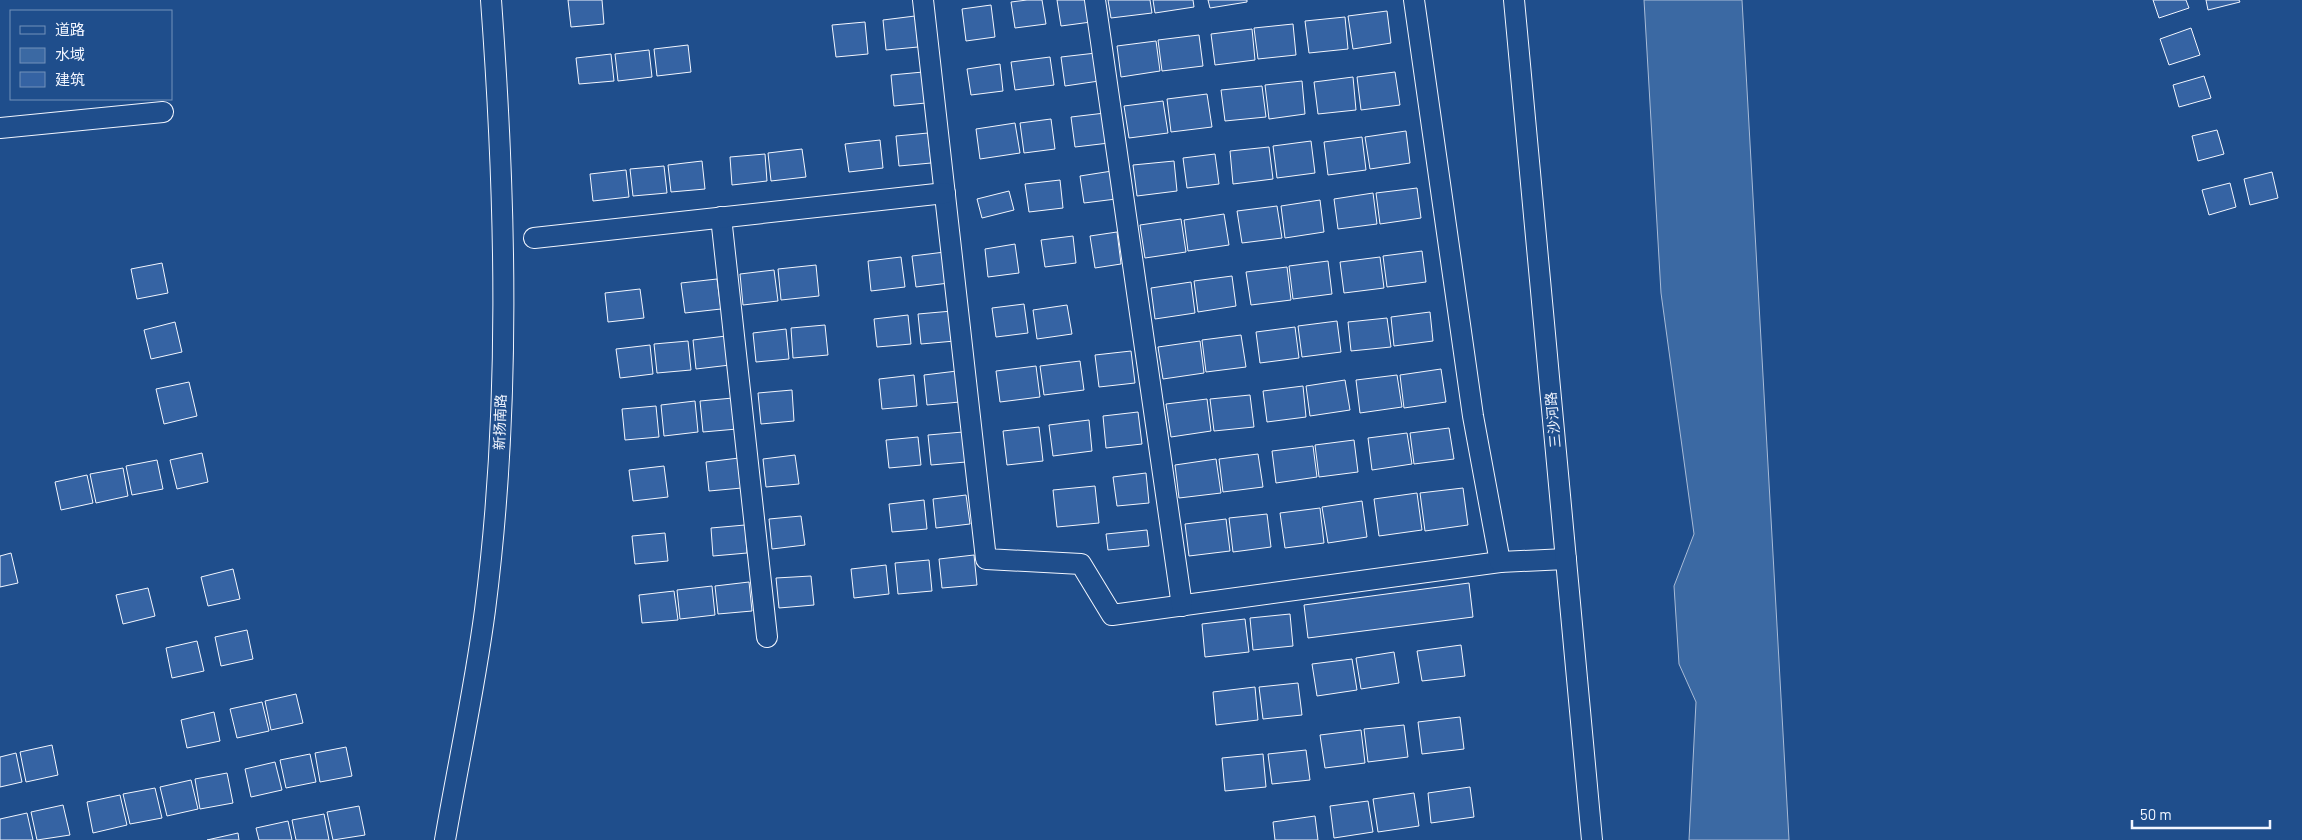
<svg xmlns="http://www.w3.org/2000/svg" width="2302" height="840" font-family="Barlow,'Noto Sans SC',sans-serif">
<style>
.water{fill:#3b69a3;stroke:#a8bbd7}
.building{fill:#3563a3;stroke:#f2f6ff}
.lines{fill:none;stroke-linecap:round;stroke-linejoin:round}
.minor-casing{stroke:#f2f6ff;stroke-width:22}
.minor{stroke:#1f4e8c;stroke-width:20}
.labels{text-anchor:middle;stroke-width:4;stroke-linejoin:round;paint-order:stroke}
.street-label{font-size:14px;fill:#f2f6ff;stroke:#1f4e8c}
</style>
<rect width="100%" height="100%" fill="#1f4e8c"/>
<!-- water -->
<polygon class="water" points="1644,0 1742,0 1789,840 1689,840 1696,702 1679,664 1674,586 1694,534 1661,293"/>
<!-- building -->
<g class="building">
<polygon points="568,0 602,0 604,24 571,27"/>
<polygon points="1027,0 1042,0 1046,24 1015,28 1011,2"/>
<polygon points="1057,0 1088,0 1091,22 1061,26"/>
<polygon points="1108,0 1150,0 1152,13 1111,18"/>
<polygon points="1153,0 1193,0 1194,7 1155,13"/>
<polygon points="1208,0 1247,0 1247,2 1210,8"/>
<polygon points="2153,0 2186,0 2189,8 2159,18"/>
<polygon points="2206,0 2239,0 2240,2 2208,10"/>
<polygon points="991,5 995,37 966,41 962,9"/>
<polygon points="1387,11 1391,43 1353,49 1348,16"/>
<polygon points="915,16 918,47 886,50 883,20"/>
<polygon points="1345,17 1348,49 1309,53 1305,21"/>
<polygon points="865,22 868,54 836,57 832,25"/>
<polygon points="1293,24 1296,55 1258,59 1254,28"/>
<polygon points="2191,28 2200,55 2169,65 2160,39"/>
<polygon points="1252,29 1255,60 1215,65 1211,34"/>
<polygon points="1199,35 1203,66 1162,71 1158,40"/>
<polygon points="1156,41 1160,71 1121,77 1117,46"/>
<polygon points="688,45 691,72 657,76 654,49"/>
<polygon points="649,50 652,77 618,81 615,54"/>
<polygon points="1096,53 1099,81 1065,86 1061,57"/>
<polygon points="611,54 614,81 579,84 576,58"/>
<polygon points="1050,57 1054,85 1015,90 1011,62"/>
<polygon points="1000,64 1003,91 971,95 967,69"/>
<polygon points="923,72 926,103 894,106 891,75"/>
<polygon points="1395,72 1400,105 1361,110 1357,77"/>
<polygon points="2204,76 2211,98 2179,107 2173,85"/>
<polygon points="1353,77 1356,110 1318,114 1314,82"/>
<polygon points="1302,81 1305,114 1269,119 1265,85"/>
<polygon points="1262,86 1266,117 1225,121 1221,90"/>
<polygon points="1207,94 1212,127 1171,132 1167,99"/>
<polygon points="1163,101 1168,133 1129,138 1124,106"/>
<polygon points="1105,113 1109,143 1075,147 1071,117"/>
<polygon points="1051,119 1055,149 1024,153 1020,123"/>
<polygon points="1015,123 1020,153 980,159 976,129"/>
<polygon points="2217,130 2224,154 2198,161 2192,136"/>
<polygon points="1406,131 1410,163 1370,169 1365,137"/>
<polygon points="928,133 931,163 899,166 896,136"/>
<polygon points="1362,137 1366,170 1328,175 1324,142"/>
<polygon points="880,140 883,168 849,172 845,144"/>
<polygon points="1311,141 1315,173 1277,178 1273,146"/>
<polygon points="1269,147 1273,179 1233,184 1230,151"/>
<polygon points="802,149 806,177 771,181 768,153"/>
<polygon points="765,154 767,181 732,185 730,157"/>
<polygon points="1215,154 1219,184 1187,188 1183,158"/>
<polygon points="702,161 705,189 671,192 668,165"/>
<polygon points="1174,161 1177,191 1137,196 1133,165"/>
<polygon points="664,166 667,193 633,196 630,169"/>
<polygon points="626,170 629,197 593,201 590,174"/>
<polygon points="1112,171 1116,199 1084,203 1080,176"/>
<polygon points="2272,172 2278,198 2250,205 2244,179"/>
<polygon points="1060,180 1063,208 1029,212 1025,184"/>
<polygon points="2230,183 2236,207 2209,215 2202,190"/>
<polygon points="1417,188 1421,218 1380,224 1376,193"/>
<polygon points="1009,191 1014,210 982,218 977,199"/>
<polygon points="1373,193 1377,224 1338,229 1334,199"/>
<polygon points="1320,200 1324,232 1285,238 1281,206"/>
<polygon points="1277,206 1282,238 1242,243 1237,211"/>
<polygon points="1224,214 1229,245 1188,251 1184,220"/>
<polygon points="1181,219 1186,252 1145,258 1140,225"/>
<polygon points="1117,232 1121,264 1095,268 1090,236"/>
<polygon points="1073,236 1076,263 1045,267 1041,240"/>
<polygon points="1015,244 1019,273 988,277 985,249"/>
<polygon points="1422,251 1426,282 1387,287 1383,256"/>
<polygon points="945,252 949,283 916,287 912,256"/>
<polygon points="901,257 905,287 871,291 868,261"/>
<polygon points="1380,257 1384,288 1344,293 1340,262"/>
<polygon points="1328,261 1332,294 1293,299 1289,266"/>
<polygon points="162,263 168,293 137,299 131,269"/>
<polygon points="816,265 819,296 781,300 778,269"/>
<polygon points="1287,267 1291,300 1251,305 1246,272"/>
<polygon points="774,270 778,301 743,305 740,274"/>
<polygon points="1232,276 1236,306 1198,312 1194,281"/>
<polygon points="717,279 721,309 685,313 681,283"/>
<polygon points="1191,282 1195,313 1155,319 1151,288"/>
<polygon points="640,289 644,318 608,322 605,293"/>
<polygon points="1024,304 1028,333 996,337 992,308"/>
<polygon points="1067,305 1072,334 1037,339 1033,310"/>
<polygon points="952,311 955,341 921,344 918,314"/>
<polygon points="1430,312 1433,341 1394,346 1391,317"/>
<polygon points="908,315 911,344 877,347 874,319"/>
<polygon points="1387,318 1391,347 1351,351 1348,322"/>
<polygon points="1337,321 1341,352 1302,357 1298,326"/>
<polygon points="175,322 182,352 151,359 144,330"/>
<polygon points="825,325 828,355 793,358 791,328"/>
<polygon points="1295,327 1299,358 1260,363 1256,332"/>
<polygon points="786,329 789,359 756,362 753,333"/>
<polygon points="1241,335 1246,367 1206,372 1202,340"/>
<polygon points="726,336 730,365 696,369 693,340"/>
<polygon points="688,341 691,370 657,373 654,344"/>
<polygon points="1200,341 1204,373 1163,379 1158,347"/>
<polygon points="650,345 653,374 620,378 616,349"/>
<polygon points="1131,351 1135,383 1099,387 1095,355"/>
<polygon points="1080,361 1084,390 1044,395 1040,366"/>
<polygon points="1036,366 1040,397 1000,402 996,371"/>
<polygon points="1441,369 1446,402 1404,408 1400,375"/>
<polygon points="957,371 960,402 927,405 924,375"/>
<polygon points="914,375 917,406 882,409 879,379"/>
<polygon points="1397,375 1402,407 1360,413 1356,380"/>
<polygon points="1345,380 1350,410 1310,416 1306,386"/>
<polygon points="189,382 197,416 164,424 156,389"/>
<polygon points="1303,386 1306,417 1267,422 1263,391"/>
<polygon points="792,390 794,421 761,424 758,393"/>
<polygon points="1250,395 1254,427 1214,431 1210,399"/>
<polygon points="733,398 737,429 703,432 700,401"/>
<polygon points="1207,399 1211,431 1171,437 1166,404"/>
<polygon points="695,401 698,432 664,436 661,405"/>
<polygon points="656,406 659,437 625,440 622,409"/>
<polygon points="1138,412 1142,444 1106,448 1103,416"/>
<polygon points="1089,420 1092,451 1053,456 1049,425"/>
<polygon points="1039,427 1043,461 1007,465 1003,431"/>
<polygon points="1449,428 1454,459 1414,464 1410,433"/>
<polygon points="963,432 966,462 931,465 928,435"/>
<polygon points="1407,433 1412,464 1372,470 1368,438"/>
<polygon points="918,437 921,465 889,468 886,440"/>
<polygon points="1354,440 1358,472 1319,477 1315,445"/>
<polygon points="1313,446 1317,477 1276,483 1272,451"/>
<polygon points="202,453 208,482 177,489 170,460"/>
<polygon points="1258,454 1263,487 1223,492 1219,459"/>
<polygon points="795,455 799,484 766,487 763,459"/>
<polygon points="739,458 742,488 709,491 706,462"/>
<polygon points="1216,459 1221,493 1179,498 1175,465"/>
<polygon points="157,460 163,489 132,495 126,466"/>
<polygon points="664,466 668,497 633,501 629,470"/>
<polygon points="123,468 128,496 96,503 90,474"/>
<polygon points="1146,473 1149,503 1117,506 1113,477"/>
<polygon points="87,475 93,503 61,510 55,482"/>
<polygon points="1095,486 1099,523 1057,527 1053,490"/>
<polygon points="1463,488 1468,525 1425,531 1420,493"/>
<polygon points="1417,493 1422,530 1379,536 1374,499"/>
<polygon points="966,495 970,524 936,528 933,499"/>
<polygon points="924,500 927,529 892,532 889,504"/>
<polygon points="1362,501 1367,537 1328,543 1322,507"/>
<polygon points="1320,508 1324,543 1285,548 1280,513"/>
<polygon points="1267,514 1271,547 1233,552 1229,518"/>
<polygon points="801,516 805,545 772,549 769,519"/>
<polygon points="1226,519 1230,551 1189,556 1185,524"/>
<polygon points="745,525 747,553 713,556 711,528"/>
<polygon points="1147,530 1149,546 1108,550 1106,534"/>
<polygon points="665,533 668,561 635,564 632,536"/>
<polygon points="11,553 18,583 0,587 0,556"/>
<polygon points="974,555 977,585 942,588 939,559"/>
<polygon points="929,560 932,591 898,594 895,563"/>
<polygon points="886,565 889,594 854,598 851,569"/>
<polygon points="233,569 240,599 208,606 201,577"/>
<polygon points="811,576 814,605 779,608 776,578"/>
<polygon points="749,582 752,611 718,614 715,586"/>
<polygon points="1469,583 1473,617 1308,638 1304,605"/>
<polygon points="712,586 715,615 680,619 677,590"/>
<polygon points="148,588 155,616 123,624 116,595"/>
<polygon points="674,591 678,620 642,623 639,595"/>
<polygon points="1290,614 1293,646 1253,650 1250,618"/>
<polygon points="1245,619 1249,652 1205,657 1202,624"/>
<polygon points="247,630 253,659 221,666 215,637"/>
<polygon points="197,641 204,671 172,678 166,648"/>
<polygon points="1461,645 1465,676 1422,681 1417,651"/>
<polygon points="1394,652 1399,683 1361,689 1356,658"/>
<polygon points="1352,659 1357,690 1317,696 1312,664"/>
<polygon points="1298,683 1302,715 1263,719 1259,687"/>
<polygon points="1255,687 1258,720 1216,725 1213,692"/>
<polygon points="296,694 303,723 271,730 265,701"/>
<polygon points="262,702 269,731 237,738 230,709"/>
<polygon points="214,712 220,741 187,748 181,720"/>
<polygon points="1460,717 1464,749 1422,754 1418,722"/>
<polygon points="1404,725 1408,757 1368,762 1364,729"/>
<polygon points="1361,730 1365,763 1325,768 1320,735"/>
<polygon points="52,745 58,775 26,782 20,752"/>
<polygon points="346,747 352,776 320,782 315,753"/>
<polygon points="1306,750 1310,780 1272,784 1268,754"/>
<polygon points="16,753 22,782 0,787 0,757"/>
<polygon points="310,754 316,782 286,788 280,760"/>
<polygon points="1263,754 1266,787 1225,791 1222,758"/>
<polygon points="275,762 282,790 251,797 245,769"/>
<polygon points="227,773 233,803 200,809 195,779"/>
<polygon points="191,780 198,809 167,816 160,787"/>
<polygon points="1470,787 1474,817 1431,823 1428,793"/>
<polygon points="155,788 162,818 130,824 123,794"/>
<polygon points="1414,793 1419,826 1378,832 1373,799"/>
<polygon points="120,795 127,825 93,833 87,802"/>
<polygon points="1368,801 1373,832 1334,838 1330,806"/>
<polygon points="63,805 70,835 37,840 31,812"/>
<polygon points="359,806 365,835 333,840 327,812"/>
<polygon points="27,813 33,840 0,840 0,819"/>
<polygon points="324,814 329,840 296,840 292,820"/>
<polygon points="1315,816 1318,840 1275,840 1273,822"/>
<polygon points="288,821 292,840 259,840 256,828"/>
<polygon points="238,833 239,840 207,840"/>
</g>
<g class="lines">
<defs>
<g id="minor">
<polyline points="923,0 986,559 1081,564 1112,615 1500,562"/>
<polyline points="1095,0 1182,606"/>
<polyline points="1414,0 1473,416 1500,562 1566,559"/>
<polyline points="1514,0 1592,840"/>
<polyline points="0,128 163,112"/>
<polyline points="721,217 767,637"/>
<polyline points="534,238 945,193"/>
<path d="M445,840C458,764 475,687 485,610C511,408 506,203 491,0"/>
</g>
</defs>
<!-- minor casing -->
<use href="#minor" class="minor-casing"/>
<!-- minor -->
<use href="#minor" class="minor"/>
</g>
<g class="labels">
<!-- street labels -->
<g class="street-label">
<text transform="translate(1553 420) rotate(-95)" y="5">三沙河路</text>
<text transform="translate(500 422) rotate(-88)" y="5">新扬南路</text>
</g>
</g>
<!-- legend -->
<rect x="10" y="10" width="162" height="90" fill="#1f4e8c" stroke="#7391ba"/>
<rect x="20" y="26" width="25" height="8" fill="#1f4e8c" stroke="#7391ba"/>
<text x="55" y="35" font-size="15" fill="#f2f6ff">道路</text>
<rect x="20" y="48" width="25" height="15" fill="#3b69a3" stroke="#7391ba"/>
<text x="55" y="60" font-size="15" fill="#f2f6ff">水域</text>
<rect x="20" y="72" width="25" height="15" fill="#3563a3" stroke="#7391ba"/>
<text x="55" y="85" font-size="15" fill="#f2f6ff">建筑</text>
<!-- scale -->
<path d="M2132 820v8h138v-8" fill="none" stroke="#f2f6ff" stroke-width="2.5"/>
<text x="2140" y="820" font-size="15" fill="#f2f6ff" stroke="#1f4e8c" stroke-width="4" paint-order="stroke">50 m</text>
</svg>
